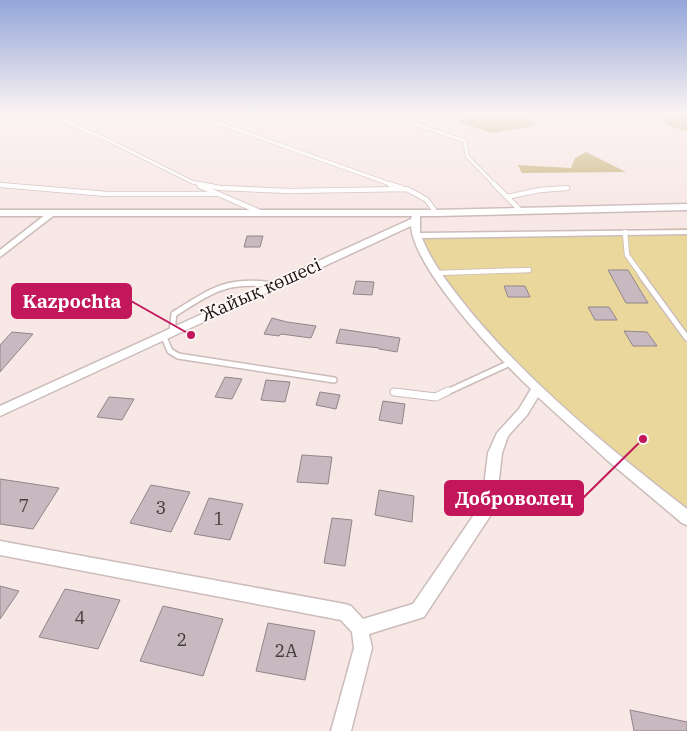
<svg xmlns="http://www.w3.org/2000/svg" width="687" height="731" font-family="'IBM Plex Serif',serif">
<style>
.green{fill:#ead79b}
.forest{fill:#c6b378}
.building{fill:#c7b9bf;stroke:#92858a}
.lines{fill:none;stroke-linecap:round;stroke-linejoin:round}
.lane-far3-casing{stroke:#cbbcba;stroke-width:4.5}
.lane-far2-casing{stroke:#cbbcba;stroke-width:6}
.lane-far1-casing{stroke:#cbbcba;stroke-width:8}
.lane-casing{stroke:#cbbcba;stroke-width:9}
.street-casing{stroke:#cbbcba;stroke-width:3}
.secondary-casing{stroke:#cbbcba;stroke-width:3}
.path{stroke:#ab9e9d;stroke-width:1;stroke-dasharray:0.5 2;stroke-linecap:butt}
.lane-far3{stroke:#fff;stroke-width:3}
.lane-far2{stroke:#fff;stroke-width:4.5}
.lane-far1{stroke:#fff;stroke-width:5}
.lane{stroke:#fff;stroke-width:7}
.street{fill:#fff;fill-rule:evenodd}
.secondary{fill:#fff;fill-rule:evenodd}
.labels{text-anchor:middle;stroke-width:4;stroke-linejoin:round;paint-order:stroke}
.street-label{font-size:18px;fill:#181212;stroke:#fdf7f6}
.near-number-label{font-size:18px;fill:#443c3d}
.leader{fill:none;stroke:#c2185b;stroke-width:2}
.callout-dot{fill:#c2185b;stroke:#fdf7f6;stroke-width:2}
.callout{fill:#c2185b;stroke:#c2185b;stroke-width:2}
.callout-label{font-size:19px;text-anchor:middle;font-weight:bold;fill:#fff}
</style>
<rect width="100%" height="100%" fill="#f7e7e5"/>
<!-- green -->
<polygon class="green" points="687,228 687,515 510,363 437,273 418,236"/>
<!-- forest -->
<g class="forest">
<polygon points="462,113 519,113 538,125 492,133 458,122"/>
<polygon points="657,113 687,113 687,131 668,126"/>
<polygon points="586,152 626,172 522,173 518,165 571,168 575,158"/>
</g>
<!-- building -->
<g class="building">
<polygon points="247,236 263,236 260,247 244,247"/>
<polygon points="608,270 628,270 648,303 626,303"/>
<polygon points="356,281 374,282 372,295 353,294"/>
<polygon points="504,286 525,286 530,297 508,297"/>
<polygon points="588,307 609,307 617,320 595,320"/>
<polygon points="272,318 287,322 316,326 311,338 281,334 279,336 264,334"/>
<polygon points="340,329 400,338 397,352 379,349 379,348 336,343"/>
<polygon points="624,331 647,332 657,346 633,346"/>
<polygon points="12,332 33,334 0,372 0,345"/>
<polygon points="225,377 242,379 232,399 215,397"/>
<polygon points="266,380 290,382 285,402 261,400"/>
<polygon points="320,392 340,395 336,409 316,405"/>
<polygon points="109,397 134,399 122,420 97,417"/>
<polygon points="383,401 405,404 402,424 379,420"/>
<polygon points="302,455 332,457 328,484 297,482"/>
<polygon points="0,479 59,488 33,529 0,524"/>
<polygon points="151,485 190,492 171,532 130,523"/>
<polygon points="379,490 414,496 412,522 375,515"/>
<polygon points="209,498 243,504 230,540 194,534"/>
<polygon points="332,518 352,520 345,566 324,563"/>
<polygon points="0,586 19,591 0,619"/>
<polygon points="65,589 120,600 98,649 39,637"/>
<polygon points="163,606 223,619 203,676 140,661"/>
<polygon points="268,623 315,631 305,680 256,671"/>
<polygon points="630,710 687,722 687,731 634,731"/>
</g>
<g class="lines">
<defs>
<g id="lane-far3">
<polyline points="45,113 108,140 192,182 205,185"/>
<polyline points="190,113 393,185"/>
<polyline points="382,113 465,141 467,156 495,185"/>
</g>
<g id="lane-far2">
<polyline points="199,184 220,188 289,191 407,189 427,200 436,213"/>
<polyline points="389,184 402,188"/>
<polyline points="494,184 521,211"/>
<polyline points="0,185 107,194 215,194"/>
<polyline points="200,186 260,212"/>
<polyline points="507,197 540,190 567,188"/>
<polyline points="625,232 627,255 642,276"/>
<polyline points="437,273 529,270"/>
</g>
<g id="lane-far1">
<polyline points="641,275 687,338"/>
<path d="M172,331L174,314C211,291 227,278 272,285"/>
<polyline points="163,335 170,351 178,356 334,380"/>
<polyline points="394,392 400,393"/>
<polyline points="445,393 510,363"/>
</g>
<polyline id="lane" points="394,392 436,397 448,391"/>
<g id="street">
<polygon points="50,211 57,213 0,257 0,250"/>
<path d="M413,213L420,215V233L687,230V234L422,238C430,259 445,279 458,296C519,375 608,448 687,509V525L682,523L607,460L538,397L527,415L508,436L502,453L496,505L494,510L424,617L369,634L372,648L351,731H331L354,648L352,632L341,620L0,555V541L345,604L351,606L363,619L413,604L482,503L488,453L497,433L519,409L531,389C498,358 414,269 411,226L0,416V406L411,219Z"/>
</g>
<polygon id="secondary" points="687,204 687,210 436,216 0,216 0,210 436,210"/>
</defs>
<!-- lane-far3 casing -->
<use href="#lane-far3" class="lane-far3-casing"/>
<!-- lane-far2 casing -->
<use href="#lane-far2" class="lane-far2-casing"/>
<!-- lane-far1 casing -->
<use href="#lane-far1" class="lane-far1-casing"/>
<!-- lane casing -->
<use href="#lane" class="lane-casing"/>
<!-- street casing -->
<use href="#street" class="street-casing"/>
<!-- secondary casing -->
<use href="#secondary" class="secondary-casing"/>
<!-- path -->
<polyline class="path" points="466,134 472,113"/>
<!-- lane-far3 -->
<use href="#lane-far3" class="lane-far3"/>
<!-- lane-far2 -->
<use href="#lane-far2" class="lane-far2"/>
<!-- lane-far1 -->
<use href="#lane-far1" class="lane-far1"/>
<!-- lane -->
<use href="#lane" class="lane"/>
<!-- street -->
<use href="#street" class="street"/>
<!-- secondary -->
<use href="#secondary" class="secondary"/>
</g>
<!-- sky -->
<linearGradient id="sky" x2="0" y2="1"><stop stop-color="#94a6d9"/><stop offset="0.53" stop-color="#fbf4f3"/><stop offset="1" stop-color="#fbf4f3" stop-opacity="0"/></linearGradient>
<rect width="687" height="215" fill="url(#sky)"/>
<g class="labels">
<!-- street labels -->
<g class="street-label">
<text transform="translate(261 290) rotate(-24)" y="6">Жайық көшесі</text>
</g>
<!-- near-number labels -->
<g class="near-number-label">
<text x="24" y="512">7</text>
<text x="161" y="514">3</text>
<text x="219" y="525">1</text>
<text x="80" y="624">4</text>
<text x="182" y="646">2</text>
<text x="286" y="657">2А</text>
</g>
</g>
<!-- callouts -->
<path class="leader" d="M191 335L131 301M643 439L583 498"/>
<g class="callout-dot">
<circle cx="191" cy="335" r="5"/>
<circle cx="643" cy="439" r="5"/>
</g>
<g class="callout">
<rect x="12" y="284" width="119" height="34" rx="5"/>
<rect x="445" y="481" width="138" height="34" rx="5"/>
</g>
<g class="callout-label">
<text x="72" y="308">Kazpochta</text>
<text x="514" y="505">Доброволец</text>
</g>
</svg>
